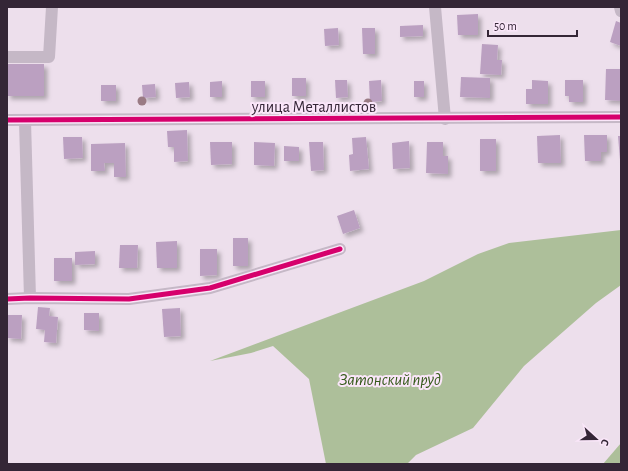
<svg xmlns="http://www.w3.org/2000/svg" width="628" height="471" font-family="'Alegreya Sans',sans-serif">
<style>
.water{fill:#adbf9a}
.building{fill:#bba0c1;filter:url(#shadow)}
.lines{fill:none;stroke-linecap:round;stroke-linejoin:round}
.minor{stroke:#c5b8c6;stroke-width:12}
.cycleway-casing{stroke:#fae6f9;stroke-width:8}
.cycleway{stroke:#d6006c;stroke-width:5}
.tree{fill:#9a7b84}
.labels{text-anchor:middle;stroke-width:4;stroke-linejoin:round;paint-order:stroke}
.street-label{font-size:16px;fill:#342636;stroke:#fae6f9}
.water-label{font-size:17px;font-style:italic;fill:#355a1a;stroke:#fae6f9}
</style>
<defs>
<filter id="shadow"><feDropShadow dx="3.5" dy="3.5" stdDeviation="2" flood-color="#0004"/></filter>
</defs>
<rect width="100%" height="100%" fill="#eddfec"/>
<!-- water -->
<g class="water">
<polygon points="621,230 621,285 596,303 524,366 473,428 416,455 407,464 326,464 309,379 273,346 251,353 210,361 424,281 478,254 509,243"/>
<polygon points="621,443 621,464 603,464"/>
</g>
<!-- building -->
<g class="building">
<polygon points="478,14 478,35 458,35 457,15"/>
<polygon points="616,21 621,23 621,46 610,42"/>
<polygon points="423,25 423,36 400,37 400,26"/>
<polygon points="338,28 339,45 325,46 324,29"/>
<polygon points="362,28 375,28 375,54 363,54"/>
<polygon points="482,44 498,45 497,60 502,60 501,75 480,74"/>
<rect x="7" y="64" width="37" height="32"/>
<polygon points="606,69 621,69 621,101 605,100"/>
<polygon points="461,77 490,78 490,98 460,97"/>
<rect x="292" y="78" width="14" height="18"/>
<polygon points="335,80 347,80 348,97 336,98"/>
<polygon points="381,80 382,101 370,102 369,81"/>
<polygon points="532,80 548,81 548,104 526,104 526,89 532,89"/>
<polygon points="565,80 583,80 583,102 569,102 569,96 565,96"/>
<polygon points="222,81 222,97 210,97 210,82"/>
<rect x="251" y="81" width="14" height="16"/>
<rect x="414" y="81" width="10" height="16"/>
<polygon points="189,82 190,97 176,98 175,83"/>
<polygon points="155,84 156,97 143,98 142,85"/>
<rect x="101" y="85" width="15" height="16"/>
<polygon points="187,130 188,161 174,162 174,147 168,147 167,131"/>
<polygon points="560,135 561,163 538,163 537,136"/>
<polygon points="584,135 607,135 607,152 601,152 601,161 585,161"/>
<polygon points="618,136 621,136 621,160 620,160"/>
<polygon points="63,137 82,137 83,158 64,159"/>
<polygon points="366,137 369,169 350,171 349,155 353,154 352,138"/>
<rect x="480" y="139" width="16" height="32"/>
<polygon points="409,141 410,168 393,169 392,143"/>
<polygon points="210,142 232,142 232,164 211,165"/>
<polygon points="254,142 275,143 274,166 254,165"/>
<polygon points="309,142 323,142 324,170 311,171"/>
<polygon points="427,142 443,142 443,156 448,156 448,174 426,173"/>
<polygon points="125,143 126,177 114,177 114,163 104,163 105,171 91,171 91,144"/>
<polygon points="284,146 299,147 299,161 284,161"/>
<polygon points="354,210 360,228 343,234 337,216"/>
<rect x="233" y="238" width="15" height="28"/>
<polygon points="177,241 177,268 157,268 156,242"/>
<polygon points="120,245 138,245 137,268 119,268"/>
<polygon points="200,249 217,249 217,275 200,276"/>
<polygon points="95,251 95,264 75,265 75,252"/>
<rect x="54" y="258" width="18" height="23"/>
<polygon points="38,307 50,308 49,316 58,317 56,343 44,342 45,330 36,329"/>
<polygon points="180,308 181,336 164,337 162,309"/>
<polygon points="84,313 99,313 99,331 84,330"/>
<polygon points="7,315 22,315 21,339 7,338"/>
</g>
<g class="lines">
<!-- minor -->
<g class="minor">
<polyline points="435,7 445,119"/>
<polyline points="620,7 621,11"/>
<polyline points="7,57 49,57 52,7"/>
<polyline points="7,120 621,117"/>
<polyline points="25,121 30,298"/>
<polyline points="7,299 30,298 129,299 210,288 340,249"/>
</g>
<defs>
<g id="cycleway">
<polyline points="7,120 621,117"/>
<polyline points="7,299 30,298 129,299 210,288 340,249"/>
</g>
</defs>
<!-- cycleway casing -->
<use href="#cycleway" class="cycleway-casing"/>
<!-- cycleway -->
<use href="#cycleway" class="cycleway"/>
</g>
<!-- trees -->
<g class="tree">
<circle cx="142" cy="101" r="4.5"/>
<circle cx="368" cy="103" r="4.5"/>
</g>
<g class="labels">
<!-- street labels -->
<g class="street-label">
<text x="314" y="112">улица Металлистов</text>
</g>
<!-- water labels -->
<g class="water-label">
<text x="390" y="385">Затонский пруд</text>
</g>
</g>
<!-- border -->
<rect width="628" height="471" fill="none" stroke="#342636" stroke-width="16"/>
<!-- north arrow -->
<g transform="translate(596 439) rotate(111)" stroke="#fae6f9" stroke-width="3" paint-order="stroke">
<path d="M0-3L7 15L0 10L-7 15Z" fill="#342636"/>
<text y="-6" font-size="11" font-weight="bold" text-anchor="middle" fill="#342636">С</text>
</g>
<!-- scale -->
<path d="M488 30v6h89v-6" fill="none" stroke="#342636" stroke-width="2"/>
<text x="494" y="30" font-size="12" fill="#342636" stroke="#fae6f9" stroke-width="3" paint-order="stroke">50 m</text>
</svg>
